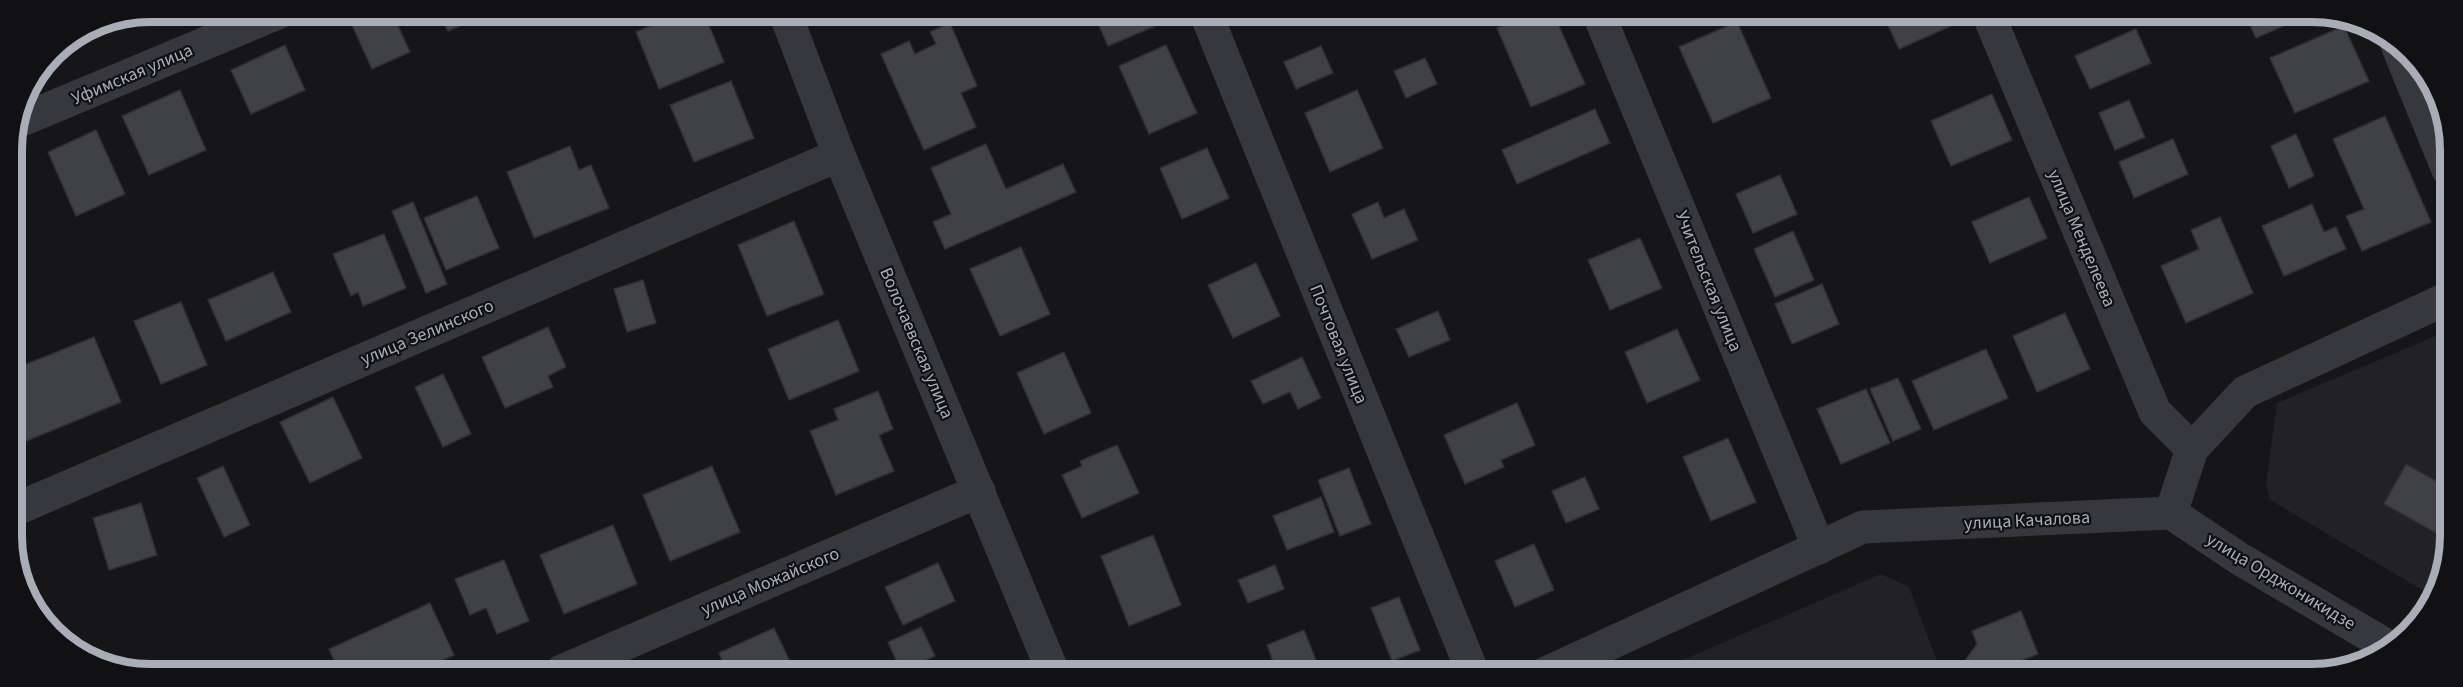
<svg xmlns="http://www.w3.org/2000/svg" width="2463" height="687" font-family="'Source Sans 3',sans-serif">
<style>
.built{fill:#222225}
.building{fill:#404145;stroke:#303034;stroke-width:1.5}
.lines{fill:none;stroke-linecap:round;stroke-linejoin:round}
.minor{stroke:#37383d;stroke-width:33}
.labels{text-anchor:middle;stroke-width:4.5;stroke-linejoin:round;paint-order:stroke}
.street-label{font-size:18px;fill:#a8adb8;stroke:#111113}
.rim{fill:none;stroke:#a8adb8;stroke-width:8}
</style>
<rect width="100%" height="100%" fill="#161618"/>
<!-- built -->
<g class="built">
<polygon points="2447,331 2446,572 2431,595 2270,500 2266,485 2277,403"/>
<polygon points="1881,574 1909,587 1942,674 1653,673"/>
</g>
<!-- building -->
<g class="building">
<polygon points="379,12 392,13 410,52 372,69 352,25"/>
<polygon points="439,13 489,13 448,31"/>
<polygon points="681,13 704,13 724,62 659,89 636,32"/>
<polygon points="1094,14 1150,14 1155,26 1108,46"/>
<polygon points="1526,15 1554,15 1585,84 1531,107 1497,28"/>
<polygon points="1884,16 1947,16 1951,26 1899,49"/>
<polygon points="2246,16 2304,17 2256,38"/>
<polygon points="1737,22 1771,98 1713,123 1679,47"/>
<polygon points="950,23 977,86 961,93 976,127 924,150 881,54 909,41 915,54 936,44 930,32"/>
<polygon points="2344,26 2369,81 2295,113 2270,58"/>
<polygon points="2136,29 2151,63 2090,89 2075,56"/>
<polygon points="285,45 305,90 251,114 231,70"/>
<polygon points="1166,45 1197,113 1149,134 1119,66"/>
<polygon points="1321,46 1333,73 1296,89 1284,62"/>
<polygon points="1425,58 1437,84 1406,98 1394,71"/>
<polygon points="731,81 754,138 694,162 670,105"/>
<polygon points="180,90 206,150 149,175 122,116"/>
<polygon points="1357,90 1383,148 1330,172 1305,113"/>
<polygon points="1992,94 2012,140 1951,166 1931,121"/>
<polygon points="2129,100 2145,137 2115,150 2099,113"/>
<polygon points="1595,109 1610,143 1517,184 1502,150"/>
<polygon points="2385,116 2431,222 2362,251 2346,216 2364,209 2333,139"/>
<polygon points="96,130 125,194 76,216 48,152"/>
<polygon points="2296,134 2314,176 2289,188 2271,146"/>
<polygon points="2173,139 2188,174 2134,198 2119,162"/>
<polygon points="986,144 1006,189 1063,164 1076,192 945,249 933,222 951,214 931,168"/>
<polygon points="570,146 579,170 591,165 609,208 534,238 507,172"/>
<polygon points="1207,148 1229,198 1182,219 1160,168"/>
<polygon points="1780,175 1797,214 1753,233 1736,194"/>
<polygon points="477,196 499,248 446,270 424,218"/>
<polygon points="2029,197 2047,238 1990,263 1972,222"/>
<polygon points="413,202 447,284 426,293 392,211"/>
<polygon points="1378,202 1384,218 1404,209 1418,240 1372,259 1352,214"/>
<polygon points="2312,204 2324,232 2336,227 2346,249 2284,276 2262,226"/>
<polygon points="2220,217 2253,293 2186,323 2161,266 2199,249 2191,230"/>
<polygon points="794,221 824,294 767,316 738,245"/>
<polygon points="1793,231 1814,280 1775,297 1754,249"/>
<polygon points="384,234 406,288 363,306 358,292 351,296 333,254"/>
<polygon points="1640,238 1662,288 1610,310 1588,260"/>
<polygon points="1021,247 1050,314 1000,336 970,269"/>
<polygon points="1256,263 1280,316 1233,338 1208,285"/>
<polygon points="273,272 291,312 226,341 208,300"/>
<polygon points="643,280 656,323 627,332 614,289"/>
<polygon points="1822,284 1839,324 1792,344 1775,304"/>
<polygon points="181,302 207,365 161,384 134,321"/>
<polygon points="1438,311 1450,340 1409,357 1396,329"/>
<polygon points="2065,313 2090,369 2037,392 2013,336"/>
<polygon points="838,320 859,371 789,400 768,349"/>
<polygon points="548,327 566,367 548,376 553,387 505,408 482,357"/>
<polygon points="1677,329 1700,380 1647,403 1625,352"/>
<polygon points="94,337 121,402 24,442 14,418 14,369"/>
<polygon points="1986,349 2008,398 1934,430 1912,381"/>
<polygon points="1064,352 1091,413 1044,434 1017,373"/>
<polygon points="1302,357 1321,398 1298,409 1290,392 1263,404 1251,381"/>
<polygon points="443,374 471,434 443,447 415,387"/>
<polygon points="1898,378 1921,429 1893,441 1870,389"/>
<polygon points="1866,389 1890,443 1841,464 1817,409"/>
<polygon points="878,391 893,429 879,435 894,471 836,495 810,431 838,420 834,409"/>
<polygon points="333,397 362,458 310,483 280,422"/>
<polygon points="1517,403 1535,445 1501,460 1504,467 1465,484 1444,435"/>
<polygon points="1728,438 1756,502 1711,521 1683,457"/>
<polygon points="1117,445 1139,493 1082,518 1062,475 1082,466 1080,461"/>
<polygon points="2406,464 2447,487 2447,539 2384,504"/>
<polygon points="223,466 250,525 224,537 197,478"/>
<polygon points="712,466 740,532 670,561 643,495"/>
<polygon points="1349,468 1371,524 1340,536 1318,480"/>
<polygon points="1585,477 1599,509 1566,523 1552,491"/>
<polygon points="1321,497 1334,532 1287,550 1273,516"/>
<polygon points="141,503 157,555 109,570 93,518"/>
<polygon points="613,525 637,584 564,614 540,555"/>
<polygon points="1153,535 1181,605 1129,626 1101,556"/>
<polygon points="1534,544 1554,590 1515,607 1495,561"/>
<polygon points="15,557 35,600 15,563"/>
<polygon points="504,560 529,621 497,634 486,608 470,615 455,579"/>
<polygon points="938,563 955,601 903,625 885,587"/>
<polygon points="1275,565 1284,589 1248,603 1238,580"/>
<polygon points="1399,597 1420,650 1392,661 1371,608"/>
<polygon points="430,603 454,655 418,671 339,671 329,649"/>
<polygon points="2021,611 2038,654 2013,664 2016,674 1969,674 1964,662 1977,644 1972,631"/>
<polygon points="921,627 935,656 901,671 888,642"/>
<polygon points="774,628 795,672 727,672 719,653"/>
<polygon points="1304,630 1321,673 1277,673 1267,645"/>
</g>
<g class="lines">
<!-- minor -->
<g class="minor">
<polyline points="785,13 839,155 1053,672"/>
<polyline points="1206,14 1473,673"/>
<polyline points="1599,15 1819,548"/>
<polyline points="1989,16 2155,412 2192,449"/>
<polyline points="2397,45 2448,170"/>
<polyline points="17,122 280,12"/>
<polyline points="14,510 839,155"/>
<polyline points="2171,513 2240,559 2391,648"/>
<polyline points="562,671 979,491"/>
<polyline points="1546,673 1863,527 2171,513 2192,449 2245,392 2448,298"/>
</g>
</g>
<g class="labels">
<!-- street labels -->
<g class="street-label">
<text transform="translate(132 74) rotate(-23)" y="6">Уфимская улица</text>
<text transform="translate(2082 238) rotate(67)" y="6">улица Менделеева</text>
<text transform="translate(1709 281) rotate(68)" y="6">Учительская улица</text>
<text transform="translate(427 332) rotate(-23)" y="6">улица Зелинского</text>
<text transform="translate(917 343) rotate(67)" y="6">Волочаевская улица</text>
<text transform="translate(1339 344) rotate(68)" y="6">Почтовая улица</text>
<text transform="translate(2027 520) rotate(-3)" y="6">улица Качалова</text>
<text transform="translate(770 581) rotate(-23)" y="6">улица Можайского</text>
<text transform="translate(2281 581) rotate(31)" y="6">улица Орджоникидзе</text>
</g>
</g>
<!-- crop -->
<path d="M0 0H2463V687H0ZM150 22H2312A128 128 0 0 1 2440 150V536A128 128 0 0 1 2312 664H150A128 128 0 0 1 22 536V150A128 128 0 0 1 150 22Z" fill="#111113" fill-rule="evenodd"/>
<path class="rim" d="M150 22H2312A128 128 0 0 1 2440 150V536A128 128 0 0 1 2312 664H150A128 128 0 0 1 22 536V150A128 128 0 0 1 150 22Z"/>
</svg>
